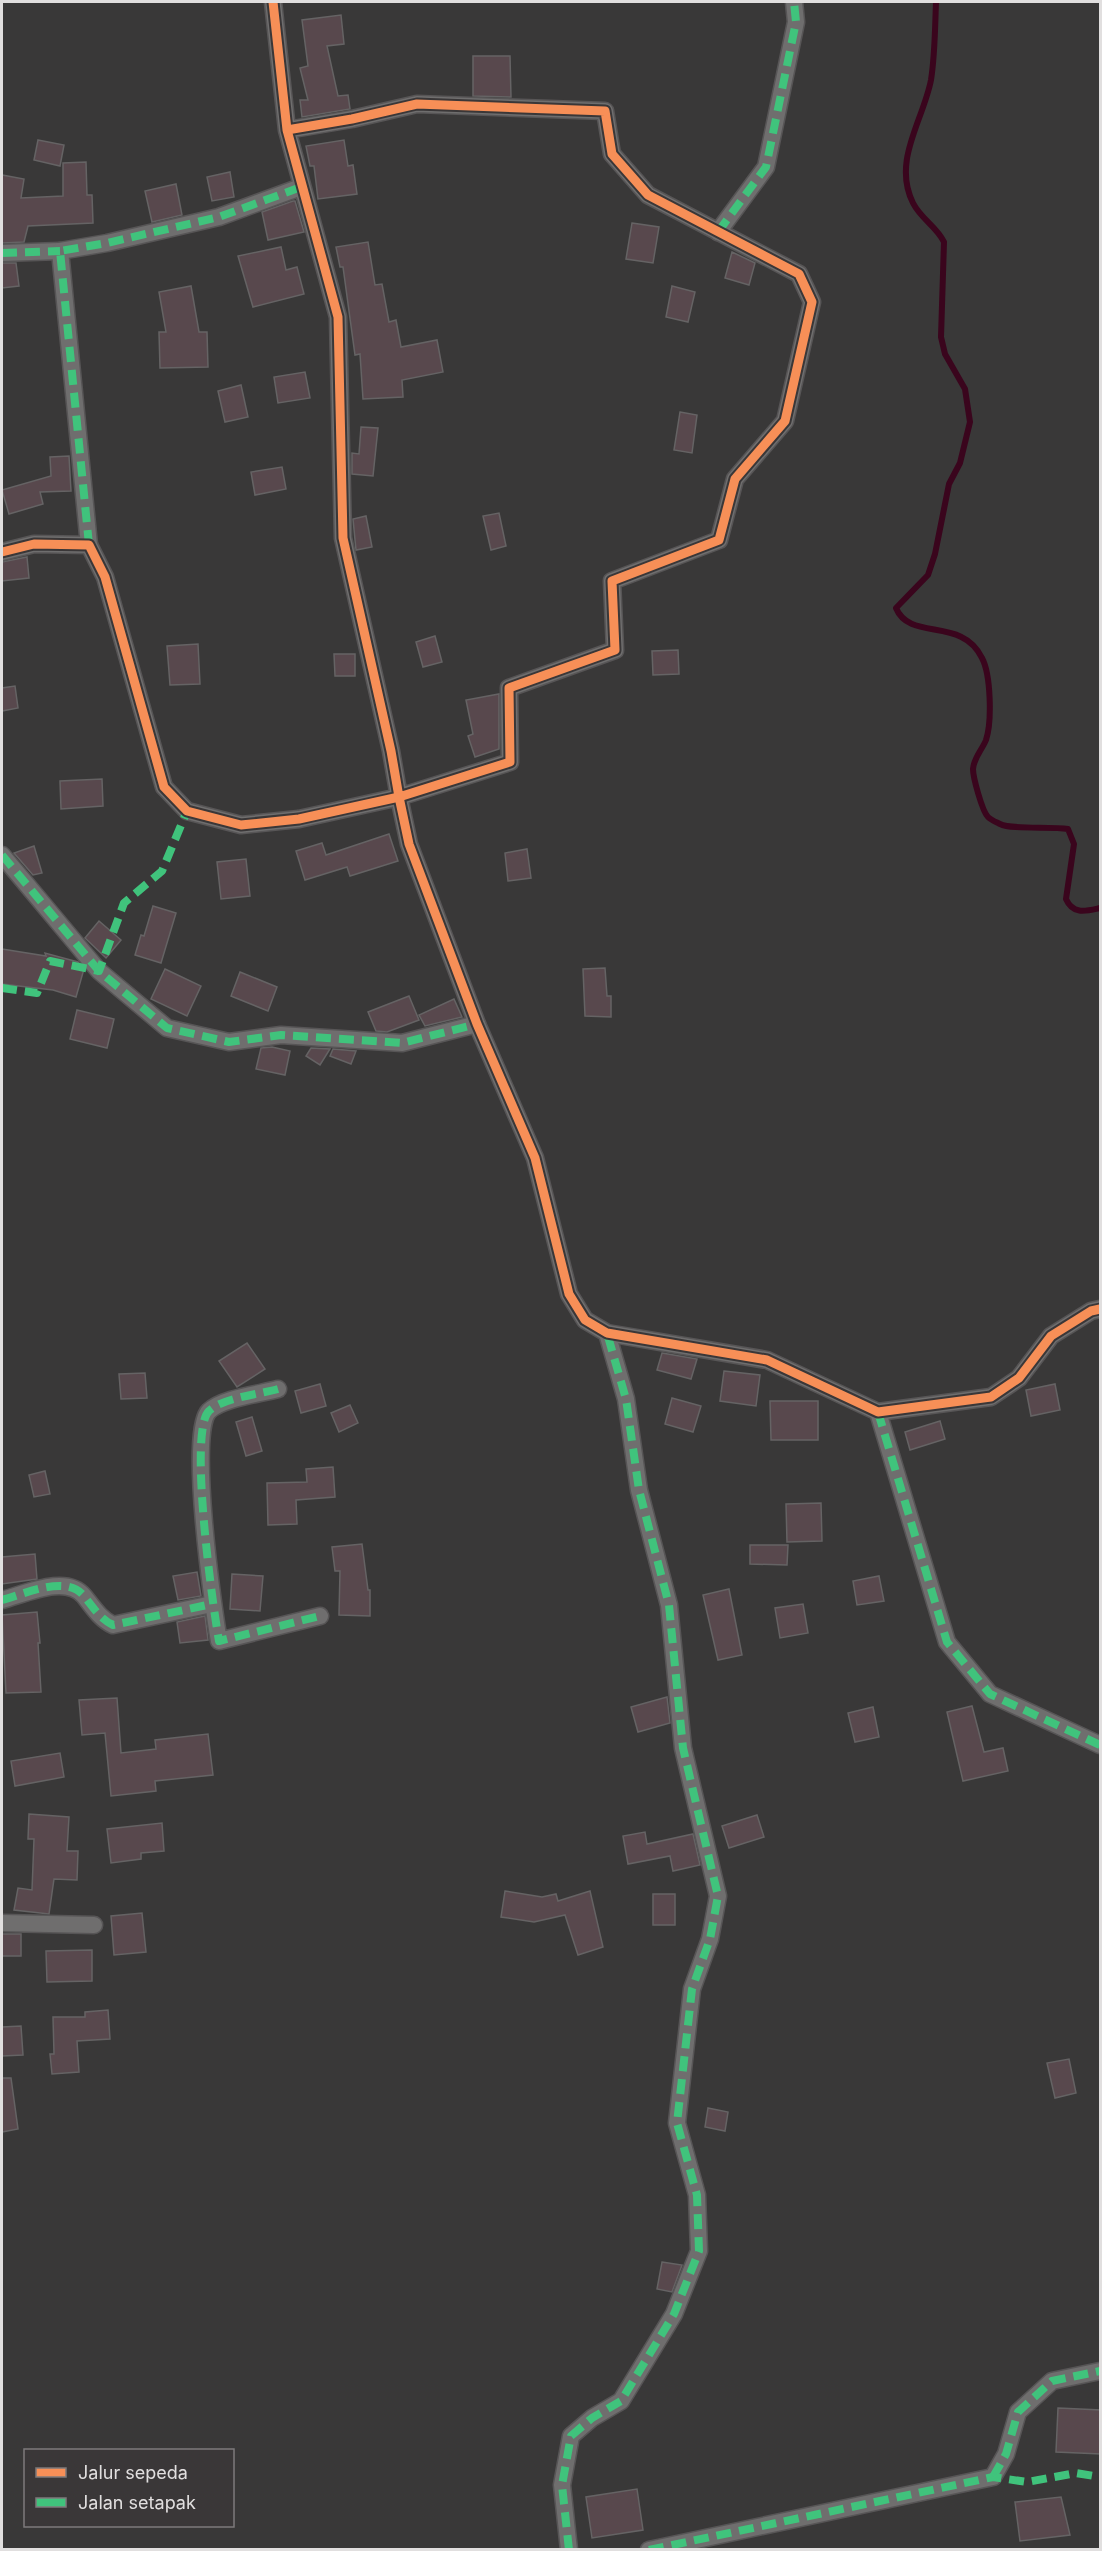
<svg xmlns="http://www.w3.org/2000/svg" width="1102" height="2551" font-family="Inter,sans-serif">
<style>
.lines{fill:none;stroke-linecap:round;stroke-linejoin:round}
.stream{stroke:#3a051d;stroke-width:6}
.building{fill:#58484d;stroke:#656364;stroke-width:1.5}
.street-casing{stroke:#575556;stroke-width:19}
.street{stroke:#6f6e6e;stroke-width:16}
.quiet{stroke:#40c37c;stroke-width:8;stroke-dasharray:15 8;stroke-linecap:butt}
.cycleway-casing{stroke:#3a3738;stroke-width:13}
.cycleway{stroke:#f78f57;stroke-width:9}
</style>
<rect width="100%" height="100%" fill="#393838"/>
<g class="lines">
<!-- stream -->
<path class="stream" d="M936,2C935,27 935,55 931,80C923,121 892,161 913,203C921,219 937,227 944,242L941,337L945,354L965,389L970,422L960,463L949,484L935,554L928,575L896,608C910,642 962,616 982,658C991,675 992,722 986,740C982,750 974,757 973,769C973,777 982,811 988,817C991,820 996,822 1000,824C1012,830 1051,826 1068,829L1074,844L1066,899C1073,915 1086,911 1100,908"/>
</g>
<!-- building -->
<g class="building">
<polygon points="341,15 344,44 327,46 338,96 348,95 350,109 302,117 300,100 308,100 300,68 308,66 302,20"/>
<polygon points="473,56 510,56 511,97 473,96"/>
<polygon points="38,140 64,145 60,166 34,160"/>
<polygon points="344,140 348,166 353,165 357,194 318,199 314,166 310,166 306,146"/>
<polygon points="86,162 87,195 92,195 93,223 28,226 24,242 2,243 2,175 24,179 21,198 63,196 63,163"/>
<polygon points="230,172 234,197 212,201 207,177"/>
<polygon points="176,184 182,215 152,222 145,191"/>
<polygon points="293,201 295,201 304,232 268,240 262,212"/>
<polygon points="632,223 659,227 653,263 626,259"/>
<polygon points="368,242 375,285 382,284 389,322 396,320 401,347 437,340 443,372 402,380 403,397 363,399 360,354 355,355 343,267 340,267 336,247"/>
<polygon points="281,247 286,270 297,267 304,294 253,307 238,256"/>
<polygon points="732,252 755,263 749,285 725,278"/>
<polygon points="2,263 16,263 19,286 2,288"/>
<polygon points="191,286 199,332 207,332 208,367 160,368 159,332 166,332 159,292"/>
<polygon points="672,286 695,292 688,322 666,317"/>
<polygon points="305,372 310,398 278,403 274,377"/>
<polygon points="241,385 248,417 225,422 218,391"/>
<polygon points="680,412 697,415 692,453 674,450"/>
<polygon points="361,427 378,428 373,476 352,474 352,453 359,454"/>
<polygon points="69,456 71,491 40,492 43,504 9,514 2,490 51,476 50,457"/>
<polygon points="282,467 286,489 255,495 251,472"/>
<polygon points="499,513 506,546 491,550 483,516"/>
<polygon points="366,516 372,547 356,550 353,519"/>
<polygon points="27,557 29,578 2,581 2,562"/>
<polygon points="435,636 442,662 423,667 416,642"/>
<polygon points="198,644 200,684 170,685 167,646"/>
<polygon points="678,650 679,674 653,675 652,651"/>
<polygon points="334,654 355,654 355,676 335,676"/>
<polygon points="15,686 18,708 2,711 2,688"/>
<polygon points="499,694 499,749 475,757 468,736 473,734 466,700"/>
<polygon points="102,779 103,806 61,809 60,781"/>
<polygon points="389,834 398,861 350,876 347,867 305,880 296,851 322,843 326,855"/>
<polygon points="34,846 42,873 33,875 14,853"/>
<polygon points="527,849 531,878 508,881 505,853"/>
<polygon points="246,859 250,896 221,899 217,862"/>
<polygon points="153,906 176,913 161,963 135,955 141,935 144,936"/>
<polygon points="99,921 121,940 106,958 85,938"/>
<polygon points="2,949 46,956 45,953 78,962 84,969 76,997 53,990 2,984"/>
<polygon points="605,968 607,996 611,996 611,1017 585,1016 583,969"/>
<polygon points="165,969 201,986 187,1016 151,999"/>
<polygon points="240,972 277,987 268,1011 231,996"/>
<polygon points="409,996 419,1020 387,1032 376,1031 368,1012"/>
<polygon points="454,999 462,1017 425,1026 419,1015"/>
<polygon points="77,1010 114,1019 107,1048 70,1039"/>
<polygon points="272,1047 290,1051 285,1075 256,1069 261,1048"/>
<polygon points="311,1048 330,1049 320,1065 306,1056"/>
<polygon points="333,1049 356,1051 351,1064 330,1056"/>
<polygon points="247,1343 265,1369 237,1387 219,1361"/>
<polygon points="662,1353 697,1359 691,1379 657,1370"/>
<polygon points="724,1371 760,1375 756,1406 720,1401"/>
<polygon points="145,1373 147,1398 121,1399 119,1374"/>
<polygon points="320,1384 326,1406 301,1413 295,1391"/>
<polygon points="1055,1384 1060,1410 1031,1416 1026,1390"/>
<polygon points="672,1398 701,1406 693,1432 665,1424"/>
<polygon points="770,1401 818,1401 818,1440 771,1440"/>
<polygon points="350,1405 358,1423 339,1432 331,1413"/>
<polygon points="252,1417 262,1451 246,1456 236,1422"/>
<polygon points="940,1421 945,1439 910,1450 905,1432"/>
<polygon points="333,1467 335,1497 296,1500 297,1524 268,1525 267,1483 307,1482 306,1469"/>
<polygon points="45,1471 50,1494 34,1497 29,1475"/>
<polygon points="821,1503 822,1541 787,1542 786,1504"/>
<polygon points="362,1544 368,1590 370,1590 370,1616 339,1615 340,1571 335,1571 332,1547"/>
<polygon points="750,1545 788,1545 787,1565 750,1564"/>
<polygon points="35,1554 37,1579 2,1584 2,1557"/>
<polygon points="197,1572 201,1596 178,1600 173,1576"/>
<polygon points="232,1574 263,1576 260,1611 230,1609"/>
<polygon points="879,1576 884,1601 857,1605 853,1581"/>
<polygon points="729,1589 742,1655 718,1660 703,1595"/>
<polygon points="803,1604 808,1633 780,1638 775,1608"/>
<polygon points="37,1612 40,1643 38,1643 41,1692 6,1693 2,1615"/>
<polygon points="205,1616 208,1640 180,1643 177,1622"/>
<polygon points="667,1697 670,1723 638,1732 631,1707"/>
<polygon points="117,1698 121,1753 156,1749 155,1740 208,1734 213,1775 155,1781 156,1791 111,1796 105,1733 82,1735 79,1700"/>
<polygon points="972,1706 984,1752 1003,1748 1008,1771 963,1781 947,1712"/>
<polygon points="873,1707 879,1737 855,1742 848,1713"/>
<polygon points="60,1753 64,1777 15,1786 11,1761"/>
<polygon points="29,1814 69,1817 67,1851 78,1851 77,1880 54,1879 49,1914 14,1910 18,1888 32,1890 34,1839 28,1839"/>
<polygon points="757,1815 764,1837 729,1848 722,1826"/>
<polygon points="162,1823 164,1851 141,1853 141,1859 111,1863 107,1829"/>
<polygon points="645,1832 647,1844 693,1834 700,1865 673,1871 670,1856 628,1864 623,1836"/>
<polygon points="505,1891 542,1897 556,1894 558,1901 590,1891 603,1947 578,1955 565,1915 534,1922 501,1917"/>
<rect x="653" y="1894" width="22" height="31"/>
<polygon points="142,1913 146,1952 114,1955 111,1916"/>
<rect x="2" y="1934" width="19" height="22"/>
<polygon points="92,1950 92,1981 47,1982 46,1951"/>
<polygon points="108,2010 110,2039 77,2041 79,2072 52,2074 50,2054 54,2054 53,2017 85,2017 85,2012"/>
<polygon points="21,2026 23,2055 2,2056 2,2027"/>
<polygon points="1069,2059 1076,2093 1055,2098 1047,2063"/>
<polygon points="2,2078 11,2078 18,2129 2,2132"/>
<polygon points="708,2108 728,2112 725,2131 705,2127"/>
<polygon points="662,2262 682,2265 672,2292 657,2289"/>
<polygon points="1058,2408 1101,2410 1101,2454 1056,2452"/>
<polygon points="637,2489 643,2530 592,2538 586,2497"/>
<polygon points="1061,2497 1070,2535 1020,2541 1015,2502"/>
</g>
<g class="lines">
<defs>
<g id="street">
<polyline points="273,2 287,130 338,317 343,538 391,751 399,797 510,762 509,688 615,650 612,581 719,540 735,479 785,421 812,302 799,274 648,195 612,154 605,111 417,104 352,119 287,130"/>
<polyline points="718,232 766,167 796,22 794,2"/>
<polyline points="2,253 60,251"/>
<polyline points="89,545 60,251 107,243 219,217 301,187"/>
<polyline points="2,552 34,544 89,545 105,577 164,787 187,811 241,825 299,819 399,797 409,844 477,1024 535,1158 569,1294 585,1320 607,1333 767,1360 878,1412 991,1397 1019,1378 1051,1336 1091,1311 1100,1309"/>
<polyline points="2,855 99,971 167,1028 229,1042 281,1035 402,1043 477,1024"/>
<path d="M278,1389C260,1394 222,1398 209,1411C188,1431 213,1608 219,1641L320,1616"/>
<polyline points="878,1412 947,1642 990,1694 1100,1745"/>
<path d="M2,1600C25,1594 66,1574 84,1596C93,1607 100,1619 113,1625L212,1604"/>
<polyline points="2,1923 94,1925"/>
<polyline points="569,2550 562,2485 571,2436 592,2418 621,2401 674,2314 699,2251 697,2195 677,2123 692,1989 710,1939 718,1896 683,1748 669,1605 639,1490 626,1399 607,1333"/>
<polyline points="649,2550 993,2477 1006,2454 1018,2412 1052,2381 1100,2371"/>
</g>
</defs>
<!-- street casing -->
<use href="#street" class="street-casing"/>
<!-- street -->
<use href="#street" class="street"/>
<!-- quiet -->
<g class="quiet">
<polyline points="718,232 766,167 796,22 794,2"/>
<polyline points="2,253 60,251"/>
<polyline points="89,545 60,251 107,243 219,217 301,187"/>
<polyline points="2,855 99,971 167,1028 229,1042 281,1035 402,1043 477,1024"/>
<polyline points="2,988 37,993 50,961 99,971 124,903 162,871 187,811"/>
<path d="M278,1389C260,1394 222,1398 209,1411C188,1431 213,1608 219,1641L320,1616"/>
<polyline points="878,1412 947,1642 990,1694 1100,1745"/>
<path d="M2,1600C25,1594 66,1574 84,1596C93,1607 100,1619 113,1625L212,1604"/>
<polyline points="993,2477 1006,2454 1018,2412 1052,2381 1100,2371"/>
<polyline points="569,2550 562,2485 571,2436 592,2418 621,2401 674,2314 699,2251 697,2195 677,2123 692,1989 710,1939 718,1896 683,1748 669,1605 639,1490 626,1399 607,1333"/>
<polyline points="649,2550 993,2477 1027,2482 1076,2473 1100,2477"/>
</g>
<defs>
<g id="cycleway">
<polyline points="273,2 287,130 338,317 343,538 391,751 399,797 510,762 509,688 615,650 612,581 719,540 735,479 785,421 812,302 799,274 648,195 612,154 605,111 417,104 352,119 287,130"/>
<polyline points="2,552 34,544 89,545 105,577 164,787 187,811 241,825 299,819 399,797 409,844 477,1024 535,1158 569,1294 585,1320 607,1333 767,1360 878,1412 991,1397 1019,1378 1051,1336 1091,1311 1100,1309"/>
</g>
</defs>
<!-- cycleway casing -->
<use href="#cycleway" class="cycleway-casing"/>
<!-- cycleway -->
<use href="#cycleway" class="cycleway"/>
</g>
<!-- border -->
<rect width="1102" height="2551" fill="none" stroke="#e1dfdf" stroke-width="6"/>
<!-- legend -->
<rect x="24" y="2449" width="210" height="78" fill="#3a3738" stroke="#7d7a7b" stroke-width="1.5"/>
<rect x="36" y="2468" width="30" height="9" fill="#f78f57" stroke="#7d7a7b" stroke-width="1.5"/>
<text x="78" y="2479" font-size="18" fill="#e1dfdf">Jalur sepeda</text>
<rect x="36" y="2498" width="30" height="9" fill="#40c37c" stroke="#7d7a7b" stroke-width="1.5"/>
<text x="78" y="2509" font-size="18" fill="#e1dfdf">Jalan setapak</text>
</svg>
